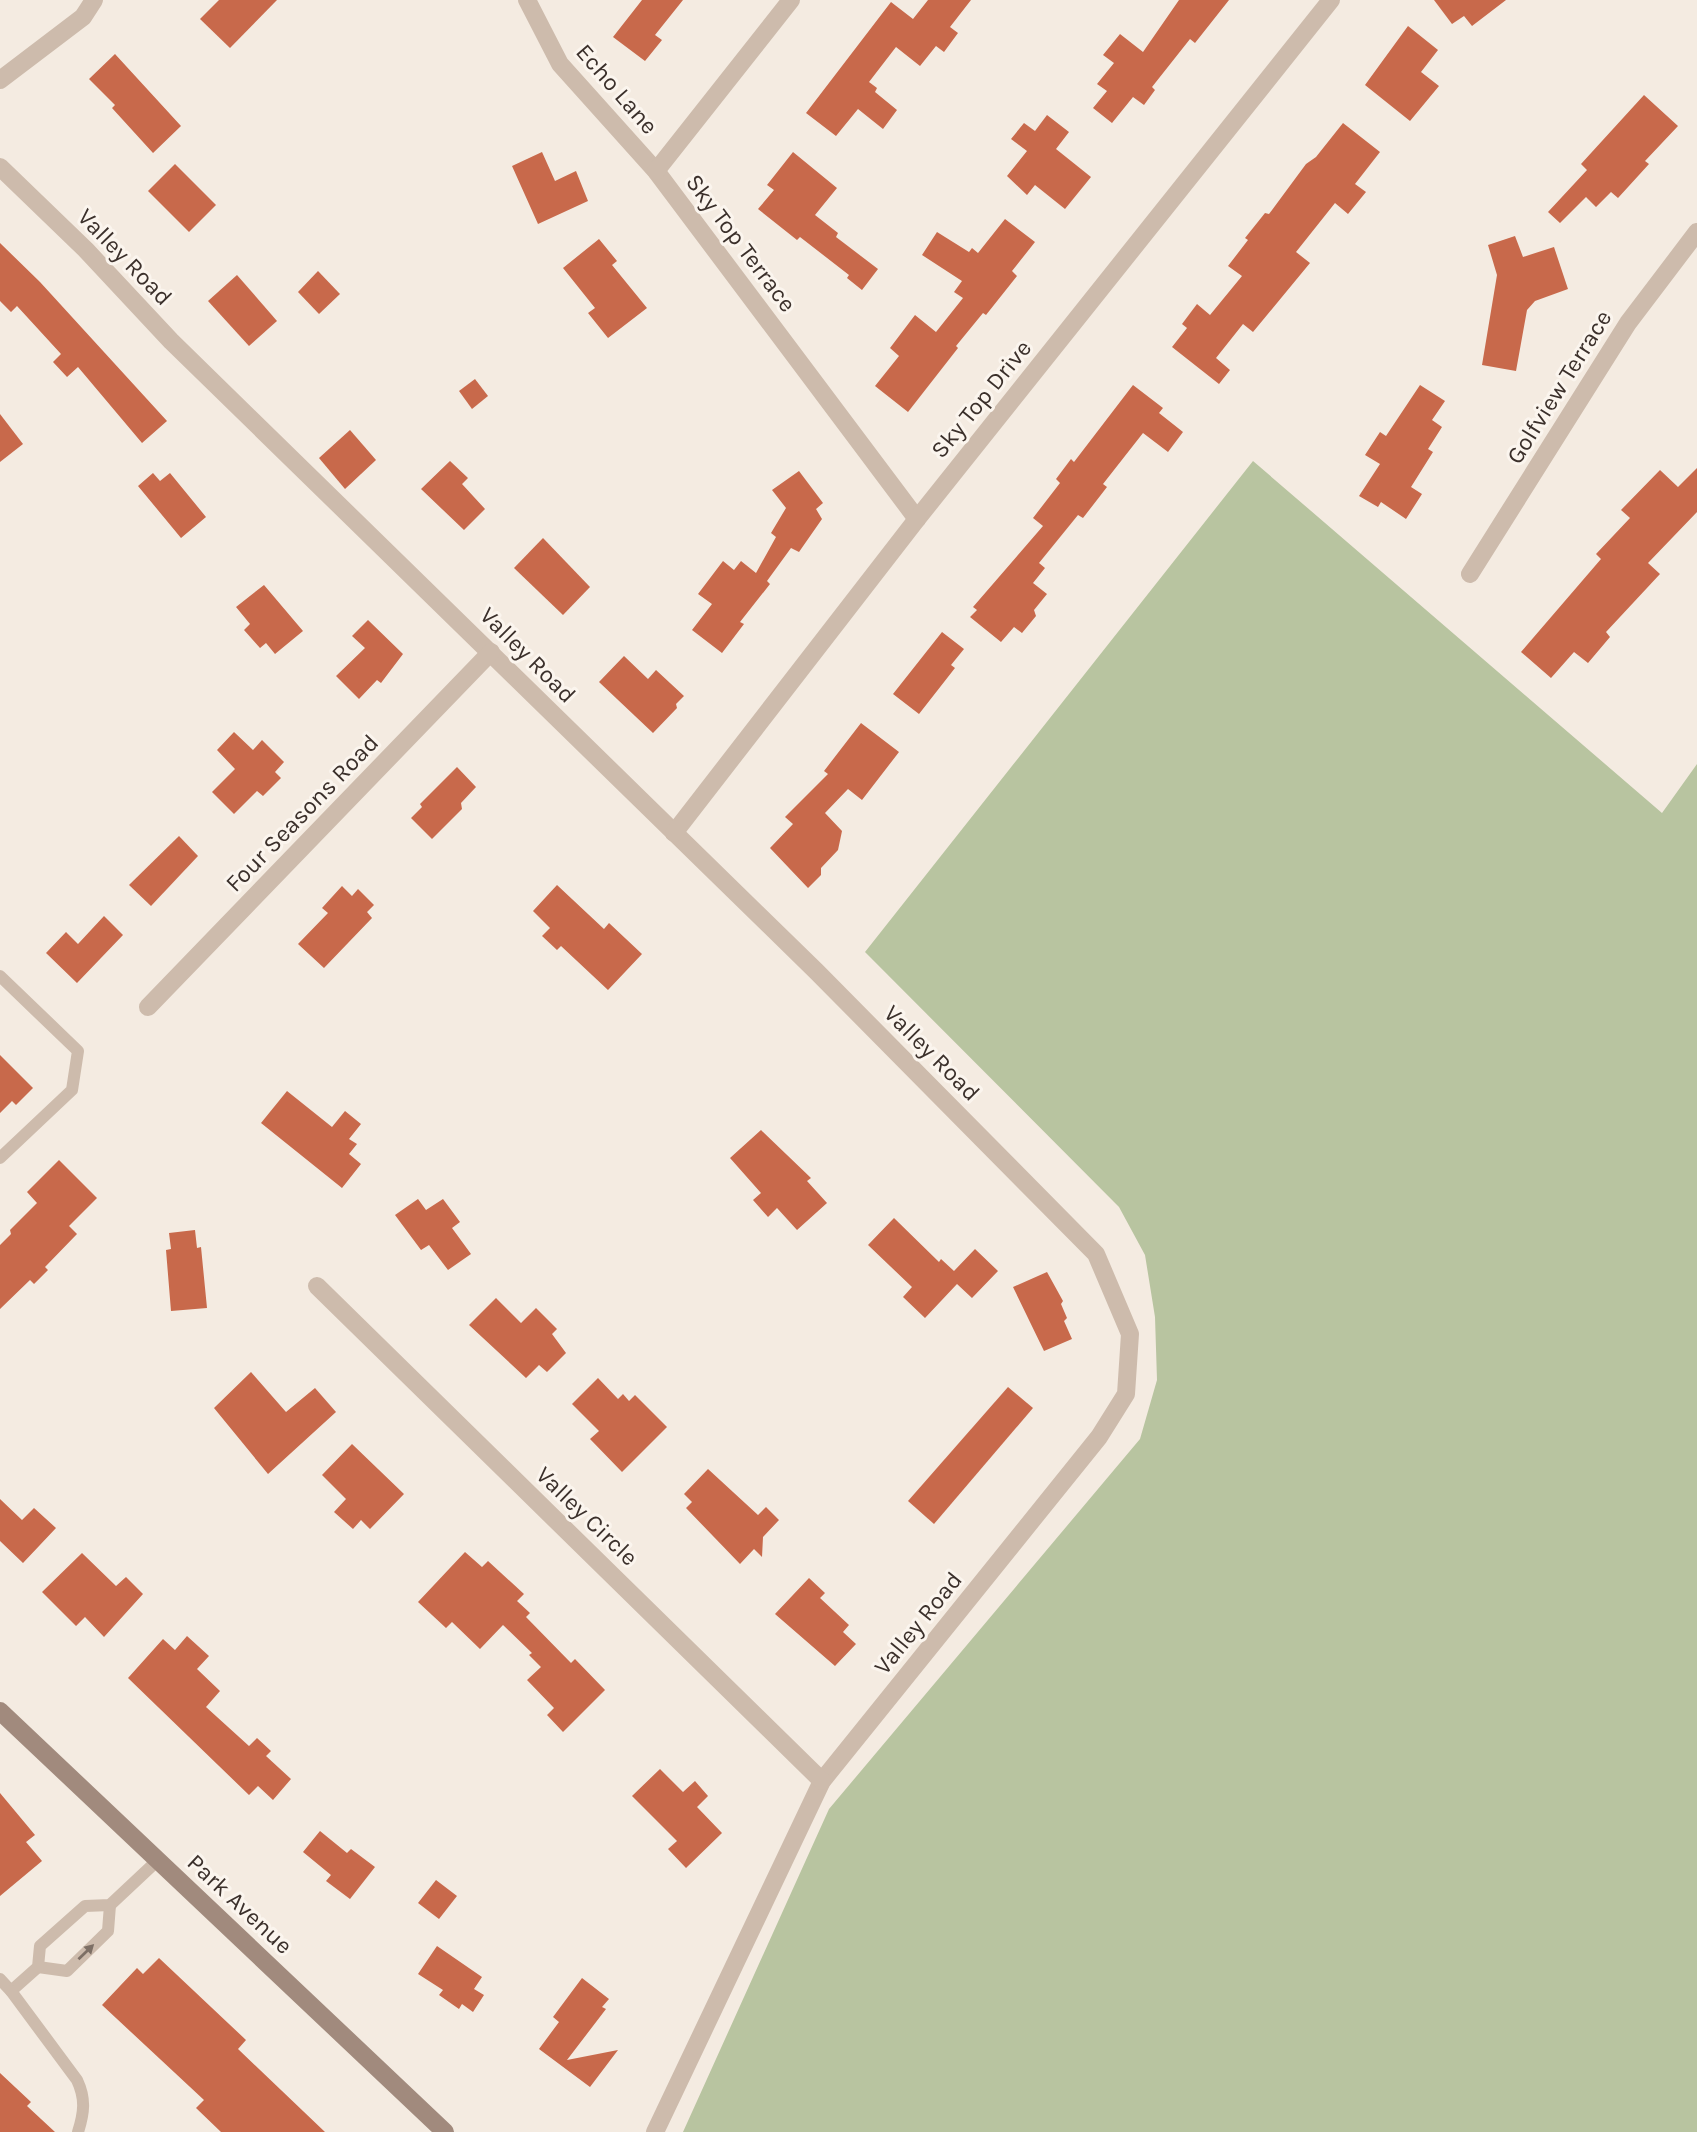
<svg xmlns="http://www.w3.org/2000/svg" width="1697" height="2132" font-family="Karla,sans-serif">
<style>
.green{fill:#b8c4a0}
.building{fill:#c8694b}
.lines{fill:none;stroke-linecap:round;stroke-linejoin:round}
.service{stroke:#cdbbac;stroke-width:12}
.minor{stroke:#cdbbac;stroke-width:18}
.secondary{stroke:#a18a7d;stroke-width:18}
.oneway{fill:#7d6f65}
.labels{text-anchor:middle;stroke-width:6;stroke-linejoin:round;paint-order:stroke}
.street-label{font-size:24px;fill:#3b302b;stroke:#fbf5ee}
</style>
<rect width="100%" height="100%" fill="#f4ebe1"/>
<!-- green -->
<polygon class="green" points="1253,461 1662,813 1697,764 1697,2132 683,2132 829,1809 1140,1439 1157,1380 1155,1317 1145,1255 1119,1207 865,952"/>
<!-- building -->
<g class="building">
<polygon points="219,0 277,0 230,48 200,19"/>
<polygon points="642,0 683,0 655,35 662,40 645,61 613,37"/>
<polygon points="928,0 971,0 950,27 958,33 944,52 936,46 920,66 896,47 869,82 877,88 875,92 897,110 883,129 858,109 836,136 806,113 891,2 913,19"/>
<polygon points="1179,0 1229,0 1195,43 1190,39 1152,87 1155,90 1144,105 1133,97 1112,123 1093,108 1107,91 1097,84 1114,63 1103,55 1120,34 1143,52"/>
<polygon points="1434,0 1506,0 1472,26 1464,16 1452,24"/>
<polygon points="1408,26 1438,50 1421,72 1439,86 1410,121 1365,85"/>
<polygon points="115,54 181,126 153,153 112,108 115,105 89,79"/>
<polygon points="1644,95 1678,126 1645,161 1649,164 1618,198 1611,192 1596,207 1586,197 1560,223 1548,212 1587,170 1581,164"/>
<polygon points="1047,115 1069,132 1056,149 1091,177 1065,209 1035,185 1027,195 1007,176 1027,151 1011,139 1024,123 1035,131"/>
<polygon points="1343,123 1380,152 1355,184 1366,192 1348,214 1335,203 1296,252 1310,263 1253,332 1243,324 1216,358 1230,370 1219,384 1172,347 1187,328 1182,324 1197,304 1210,315 1242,276 1228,266 1248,240 1245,238 1265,213 1269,214 1306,164 1316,157"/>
<polygon points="542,152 555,181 576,171 588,201 538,224 512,166"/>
<polygon points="793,152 837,188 815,215 838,233 836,237 878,269 862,290 847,278 849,275 800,237 797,240 758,209 774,190 767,185"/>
<polygon points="175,164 216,205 189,232 148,191"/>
<polygon points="1005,219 1035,242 1012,271 1017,276 986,315 983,313 956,346 958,348 908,412 875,386 899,356 890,348 915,315 936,332 963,298 954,292 962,281 922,255 937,232 969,252 972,248 978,253"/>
<polygon points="1515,236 1523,257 1554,247 1568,289 1535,301 1527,310 1516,371 1482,365 1497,275 1488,245"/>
<polygon points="599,239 617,261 612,265 647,308 608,338 588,313 595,308 563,268"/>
<polygon points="0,243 40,282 167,421 142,443 78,367 67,377 53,362 61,354 17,306 11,312 0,301"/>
<polygon points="318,271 340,294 319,314 298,292"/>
<polygon points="237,275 277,321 249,346 208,301"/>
<polygon points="475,379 488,396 472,409 459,391"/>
<polygon points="1133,385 1163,408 1159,413 1183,432 1168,452 1143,433 1103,484 1107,487 1083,518 1078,515 1039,563 1045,568 1033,583 1047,594 1034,610 1036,616 1022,633 1014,627 1001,642 970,617 977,610 973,607 1043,526 1033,518 1060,483 1056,479 1071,459 1074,462"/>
<polygon points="1420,385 1445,401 1432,420 1442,427 1428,449 1433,452 1411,487 1422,494 1406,519 1381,502 1378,507 1359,496 1380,464 1365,455 1380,432 1386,436"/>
<polygon points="0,414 23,444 0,462"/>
<polygon points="350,430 376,460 345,489 319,458"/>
<polygon points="450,461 468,478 462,484 485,509 464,530 421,489"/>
<polygon points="1697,468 1697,512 1648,563 1660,574 1606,632 1610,637 1588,663 1574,652 1551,678 1521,652 1601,559 1596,554 1630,518 1621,510 1660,470 1678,487"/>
<polygon points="799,471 823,503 816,509 822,519 799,552 791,548 767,581 770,584 740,622 744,624 722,653 692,630 712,604 698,594 723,561 734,570 741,561 756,573 776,537 771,533 786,508 772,490"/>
<polygon points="153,473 160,481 170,473 206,517 181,538 138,486"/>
<polygon points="543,538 590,587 563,615 514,568"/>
<polygon points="264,585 303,631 275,654 266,643 260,648 244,630 250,624 236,607"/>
<polygon points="368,620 403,654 381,683 377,680 359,699 336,676 365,648 352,636"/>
<polygon points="942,632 964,649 951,665 955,668 919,714 893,694"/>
<polygon points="624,656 648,679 656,670 684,696 676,704 677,708 653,733 599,682"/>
<polygon points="861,723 899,752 862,800 848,789 825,813 842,831 838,850 821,868 821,875 808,888 770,848 793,824 785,817 828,774 824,771"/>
<polygon points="234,732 253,750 262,740 284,762 275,772 281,778 263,796 257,791 234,814 212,792 235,769 217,750"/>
<polygon points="457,767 476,787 461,803 462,809 432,839 411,818 422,807 420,804"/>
<polygon points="179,836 198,856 151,906 129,885"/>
<polygon points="557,885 604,929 609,923 642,954 608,990 561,946 557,950 542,936 550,928 533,911"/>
<polygon points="342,886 352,896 358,889 374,905 367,912 372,918 324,968 298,944 328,913 322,908"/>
<polygon points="104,916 123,935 77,983 46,953 66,932 78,944"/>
<polygon points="0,1055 33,1088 16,1105 12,1101 0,1113"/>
<polygon points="287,1091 332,1127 345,1111 361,1124 349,1139 357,1144 349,1154 361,1164 342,1188 261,1123"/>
<polygon points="761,1130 811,1178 807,1181 827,1203 797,1230 777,1208 768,1217 753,1200 761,1193 730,1158"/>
<polygon points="59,1160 97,1198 69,1226 77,1234 45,1267 48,1270 34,1284 30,1280 0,1309 0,1245 11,1234 10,1230 37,1203 27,1192"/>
<polygon points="418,1199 426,1210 443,1199 460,1222 452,1228 471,1254 448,1270 429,1245 421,1250 395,1215"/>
<polygon points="894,1218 939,1262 941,1259 954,1271 975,1249 998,1271 972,1298 957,1284 925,1318 903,1297 912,1287 868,1245"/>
<polygon points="195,1230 197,1248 201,1247 207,1308 171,1311 166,1250 171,1249 169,1233"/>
<polygon points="1047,1272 1063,1301 1061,1304 1067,1318 1064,1321 1072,1339 1044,1351 1013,1287"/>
<polygon points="496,1298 521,1323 536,1308 557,1329 552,1334 566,1353 547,1372 539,1365 526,1378 469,1325"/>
<polygon points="251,1372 286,1412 315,1388 336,1412 268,1474 214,1408"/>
<polygon points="598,1378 618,1399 623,1394 629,1401 635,1395 667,1427 622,1472 590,1439 599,1431 572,1404"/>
<polygon points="1008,1387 1033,1408 934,1524 908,1501"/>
<polygon points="352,1444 404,1494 370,1529 361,1520 353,1529 334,1512 346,1499 322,1475"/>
<polygon points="708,1469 758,1515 766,1507 779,1520 763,1537 762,1557 754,1549 740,1564 686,1508 692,1502 684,1494"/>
<polygon points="0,1499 22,1520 34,1508 56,1528 23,1563 0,1541"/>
<polygon points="465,1552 482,1567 488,1561 524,1594 517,1601 530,1613 526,1617 571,1663 575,1659 605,1690 563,1732 547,1715 554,1708 527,1680 541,1667 529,1655 532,1653 503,1625 480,1649 452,1622 446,1628 418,1602"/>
<polygon points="82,1553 116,1586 126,1577 143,1594 104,1637 85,1617 76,1626 42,1592"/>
<polygon points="809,1578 825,1593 820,1598 849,1625 843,1632 856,1644 835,1666 775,1614"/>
<polygon points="187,1636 209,1656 197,1669 220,1691 206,1707 249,1746 257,1738 271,1751 266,1756 291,1779 273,1800 258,1786 249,1795 128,1678 163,1639 175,1650"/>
<polygon points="660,1769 683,1792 695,1781 708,1796 697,1807 722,1833 686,1868 668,1849 677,1841 632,1796"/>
<polygon points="0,1793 35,1835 26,1842 42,1861 0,1896"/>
<polygon points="320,1831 347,1853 351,1849 375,1867 350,1899 326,1881 331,1875 303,1852"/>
<polygon points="436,1880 457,1896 439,1919 418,1903"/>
<polygon points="437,1946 482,1977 474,1989 484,1995 473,2012 462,2004 459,2009 439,1995 443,1990 418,1974"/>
<polygon points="159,1958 246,2040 238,2049 325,2132 221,2132 196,2108 204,2100 102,2005 137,1968 143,1974"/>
<polygon points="582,1978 609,1999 602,2007 606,2009 567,2060 618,2050 590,2087 539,2049 559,2022 553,2017"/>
<polygon points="0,2073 31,2102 27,2106 55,2132 0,2132"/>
</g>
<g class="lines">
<!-- service -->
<g class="service">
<polyline points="0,976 78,1051 72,1090 0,1158"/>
<polyline points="38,1967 67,1971 108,1931 110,1905"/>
<polyline points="0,1979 11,1991 38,1967 40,1946 85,1906 110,1905 158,1860"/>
<path d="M11,1991L77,2080C86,2099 84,2113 78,2132"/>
</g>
<!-- minor -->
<g class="minor">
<polyline points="527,0 560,64 656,171 917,519"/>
<polyline points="0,80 83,17 94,0"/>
<polyline points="0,167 86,250 171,341 816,971 1096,1254 1130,1334 1126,1394 1099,1437 822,1781 655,2132"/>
<polyline points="656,171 791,0"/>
<polyline points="1470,574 1628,323 1697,232"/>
<polyline points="674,833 917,519 1331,0"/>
<polyline points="148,1007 491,652"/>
<polyline points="317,1286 822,1781"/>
</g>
<!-- secondary -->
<polyline class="secondary" points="0,1711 445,2132"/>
</g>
<!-- one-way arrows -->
<defs><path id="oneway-solid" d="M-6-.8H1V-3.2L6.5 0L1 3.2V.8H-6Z" transform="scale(1.75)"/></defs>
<use class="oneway" href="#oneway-solid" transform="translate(86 1952) rotate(-44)"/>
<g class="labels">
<!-- street labels -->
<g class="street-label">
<text transform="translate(617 89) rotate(49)" y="8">Echo Lane</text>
<text transform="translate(741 243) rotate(53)" y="8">Sky Top Terrace</text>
<text transform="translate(125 257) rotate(46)" y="8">Valley Road</text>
<text transform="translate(1559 387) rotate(-58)" y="8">Golfview Terrace</text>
<text transform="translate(981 399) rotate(-51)" y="8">Sky Top Drive</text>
<text transform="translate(528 655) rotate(45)" y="8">Valley Road</text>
<text transform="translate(302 813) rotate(-46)" y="8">Four Seasons Road</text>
<text transform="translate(932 1053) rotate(45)" y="8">Valley Road</text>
<text transform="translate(587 1516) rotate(44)" y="8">Valley Circle</text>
<text transform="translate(918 1623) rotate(-51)" y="8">Valley Road</text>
<text transform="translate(240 1904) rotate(43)" y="8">Park Avenue</text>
</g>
</g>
</svg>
